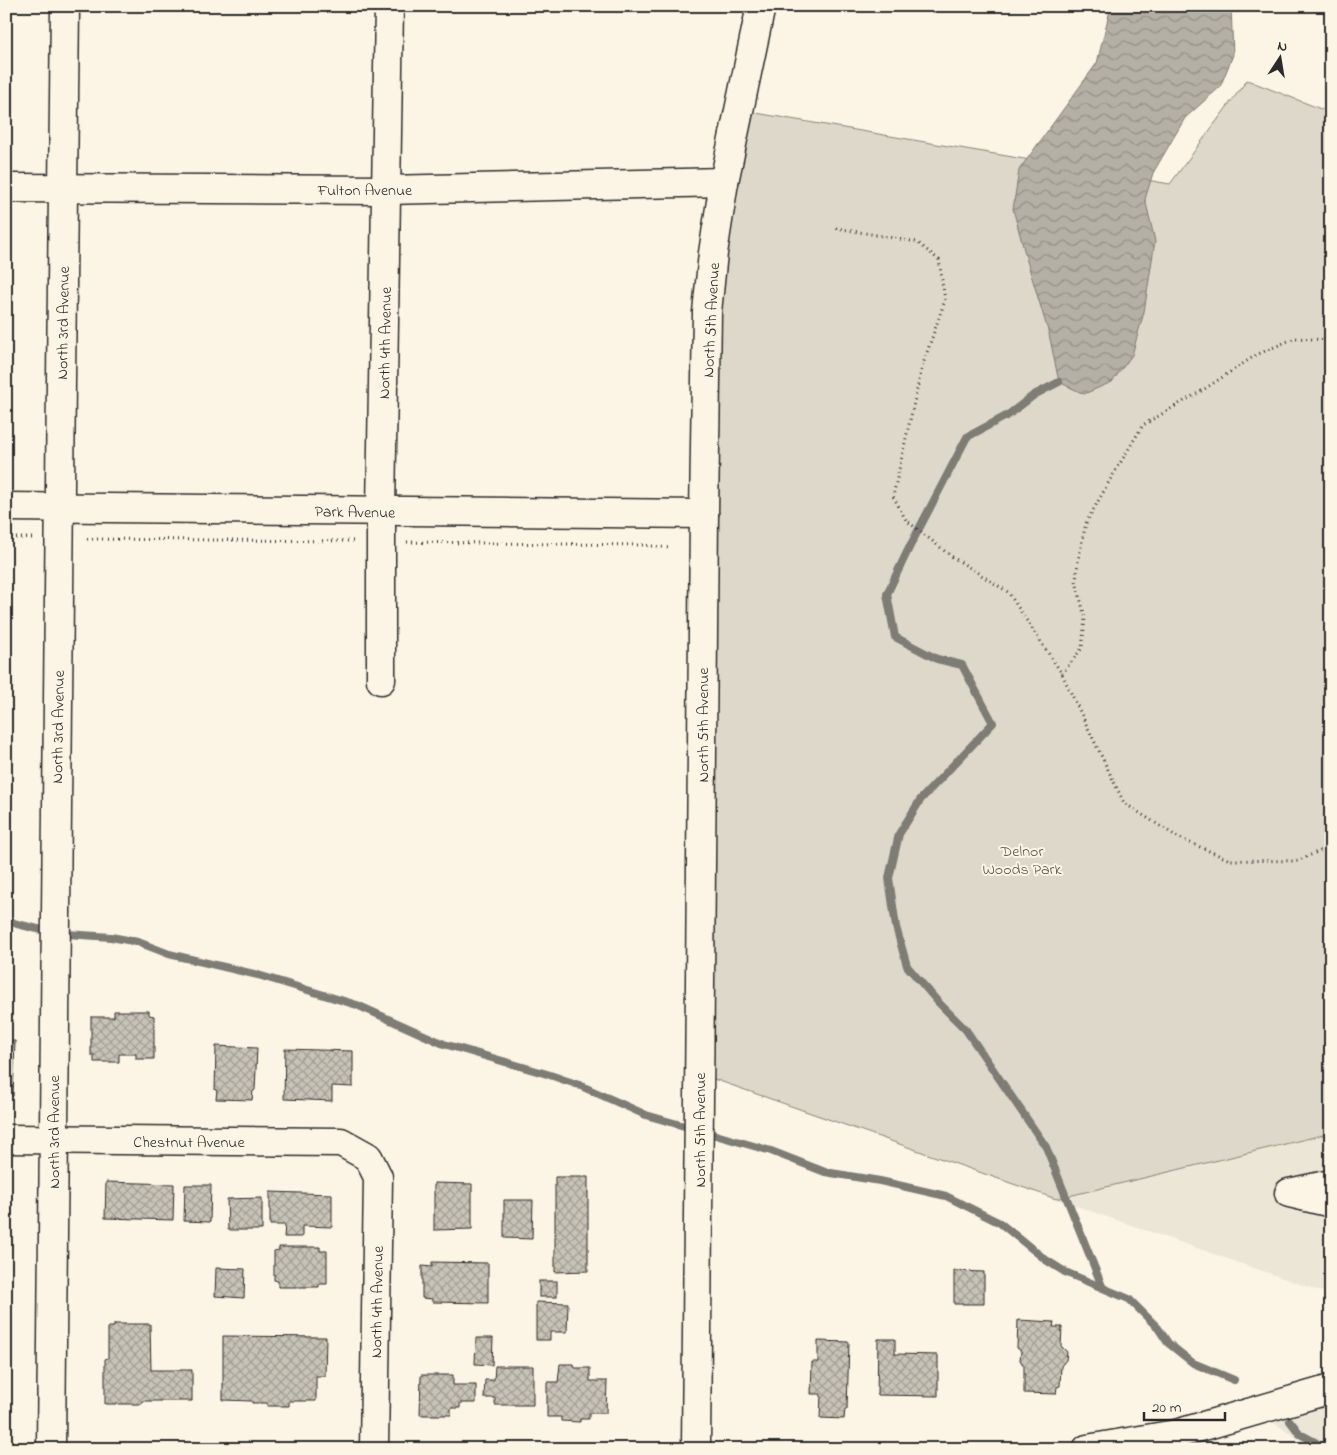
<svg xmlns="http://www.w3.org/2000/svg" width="1337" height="1455" font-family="'Indie Flower',sans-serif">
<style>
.built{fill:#ece6d7}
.park{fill:#ded8ca;stroke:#84827a}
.water{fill:url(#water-waves);stroke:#7d7b74}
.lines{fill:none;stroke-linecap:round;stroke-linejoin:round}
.stream{stroke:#7d7b74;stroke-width:8}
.building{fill:url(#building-cross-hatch);stroke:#2b2b2b}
.minor-casing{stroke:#2b2b2b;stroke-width:31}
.major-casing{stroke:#2b2b2b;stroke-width:31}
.path{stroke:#2b2b2b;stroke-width:3;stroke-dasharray:1 4;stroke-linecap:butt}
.minor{stroke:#fcf5e5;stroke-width:28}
.major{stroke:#fcf5e5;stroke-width:28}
.labels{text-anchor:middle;stroke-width:4;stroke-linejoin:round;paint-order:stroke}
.street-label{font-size:16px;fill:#2b2b2b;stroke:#fcf5e5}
.park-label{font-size:16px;fill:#585653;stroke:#fcf5e5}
</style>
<defs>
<pattern id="water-waves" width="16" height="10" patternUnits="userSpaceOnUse" patternTransform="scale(1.25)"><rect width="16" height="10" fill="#b4b0a5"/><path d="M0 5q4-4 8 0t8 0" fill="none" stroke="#938f87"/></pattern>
<pattern id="building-cross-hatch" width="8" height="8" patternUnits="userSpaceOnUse" patternTransform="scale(1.25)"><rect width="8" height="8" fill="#c8c3b7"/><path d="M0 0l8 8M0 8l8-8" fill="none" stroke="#a39f95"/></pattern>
</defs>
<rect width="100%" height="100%" fill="#fcf5e5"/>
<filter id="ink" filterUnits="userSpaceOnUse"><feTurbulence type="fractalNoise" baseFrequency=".02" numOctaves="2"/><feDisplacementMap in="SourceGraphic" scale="10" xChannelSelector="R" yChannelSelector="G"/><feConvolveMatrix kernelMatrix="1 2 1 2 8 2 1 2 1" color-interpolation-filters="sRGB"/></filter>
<g filter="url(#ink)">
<!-- built -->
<g class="built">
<polygon points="1331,1133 1331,1295 1056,1199"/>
<polygon points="1331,1397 1331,1449 1313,1449 1264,1416"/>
</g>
<!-- park -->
<polygon class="park" points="1247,80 1331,113 1331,1133 1056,1199 711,1078 717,314 750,112 1170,184"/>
<!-- water -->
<polygon class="water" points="1111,6 1231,6 1233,55 1220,87 1185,118 1153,173 1145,199 1155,241 1144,312 1132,355 1112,382 1084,394 1059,382 1049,334 1027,261 1013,209 1019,170 1097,63"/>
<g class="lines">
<!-- stream -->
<g class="stream">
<polyline points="1059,382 1034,395 1008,415 967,437 909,548 887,594 895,637 937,659 962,665 993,723 921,799 899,834 889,878 896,927 907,966 938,1002 966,1030 1046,1147 1102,1286"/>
<polyline points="6,920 17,924 42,930 67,934 111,937 138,942 169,954 258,975 357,1005 444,1044 547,1074 579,1085 646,1115 771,1151 825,1172 880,1181 946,1196 1000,1223 1046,1260 1065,1272 1129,1299 1158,1328 1168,1343 1193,1363 1234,1380"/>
<polyline points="1290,1421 1300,1434 1315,1442 1324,1449"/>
</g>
</g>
<!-- building -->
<g class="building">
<polygon points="114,1011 149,1011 149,1015 154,1016 154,1059 136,1059 136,1054 119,1054 119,1062 94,1062 94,1055 91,1055 91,1017 114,1017"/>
<polygon points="6,1041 15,1041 13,1096 6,1096"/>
<polygon points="216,1046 257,1048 255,1090 253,1091 252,1100 216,1099 217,1090 215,1090"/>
<polygon points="285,1049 353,1051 353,1087 332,1086 332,1101 284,1099"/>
<polygon points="555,1177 588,1177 588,1271 555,1272"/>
<polygon points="106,1182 174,1184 173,1220 105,1218"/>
<polygon points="434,1183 472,1184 472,1229 434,1230"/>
<polygon points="185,1185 211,1185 210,1222 184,1221"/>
<polygon points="270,1192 332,1194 332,1227 302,1226 302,1237 284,1237 285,1225 270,1225"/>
<polygon points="262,1198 262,1230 228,1230 227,1199"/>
<polygon points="504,1200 533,1200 532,1239 504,1238"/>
<polygon points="279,1247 320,1247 320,1251 327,1251 327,1284 319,1284 319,1287 278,1287 278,1281 274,1280 274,1251 279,1250"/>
<polygon points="432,1262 488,1263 488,1303 432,1302 432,1299 422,1298 422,1266 432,1267"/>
<polygon points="216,1268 245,1269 244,1298 215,1296"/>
<polygon points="954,1271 984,1272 984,1304 954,1304"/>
<rect x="539" y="1281" width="18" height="16"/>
<polygon points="536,1302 568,1303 567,1332 550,1332 550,1340 536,1340"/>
<polygon points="1018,1320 1054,1322 1053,1327 1062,1327 1061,1346 1067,1352 1066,1360 1061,1366 1060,1386 1057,1387 1056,1394 1024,1393 1024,1366 1020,1360 1021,1351 1017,1348"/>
<polygon points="114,1324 150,1324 151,1370 192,1370 192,1401 142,1401 142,1404 105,1404 105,1359 108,1358 108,1327 114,1327"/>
<polygon points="223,1336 326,1337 325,1376 316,1376 316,1401 289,1401 289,1406 267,1406 267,1403 252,1403 252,1401 223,1400"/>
<polygon points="476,1338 493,1338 492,1365 475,1364"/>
<polygon points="878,1339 895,1339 895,1354 938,1355 938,1396 877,1395"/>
<polygon points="818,1341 849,1342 847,1409 845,1409 844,1419 820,1418 821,1394 811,1394 812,1362 818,1362"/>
<polygon points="560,1364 574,1364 575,1368 590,1368 590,1381 607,1381 606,1413 589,1413 589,1419 580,1419 580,1422 561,1421 561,1417 547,1417 547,1382 558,1382"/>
<polygon points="495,1366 533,1366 533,1405 495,1405 495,1398 484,1398 485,1380 494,1380"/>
<polygon points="421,1375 453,1375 453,1385 476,1385 476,1403 460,1403 460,1408 451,1408 451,1415 420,1415"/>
</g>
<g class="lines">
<defs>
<g id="minor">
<polyline points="6,188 386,190 724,182"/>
<polyline points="6,507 704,514"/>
<polyline points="381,680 381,511 389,6"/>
<polyline points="6,1139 341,1142 368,1157 378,1177 374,1449"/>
<polyline points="1331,1184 1289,1193 1331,1203"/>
<path d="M51,1449C54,968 60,487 65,6"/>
<polyline points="1087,1449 1176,1434 1331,1389"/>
</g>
<polyline id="major" points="696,1449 704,514 707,312 713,253 724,182 761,6"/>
</defs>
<!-- minor casing -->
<use href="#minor" class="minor-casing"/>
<!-- major casing -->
<use href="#major" class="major-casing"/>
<!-- path -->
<g class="path">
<polyline points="836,228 917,242 939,260 945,300 922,367 893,496 906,520 951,556 1008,592 1062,674 1124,803 1179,838 1230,860 1297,861 1331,846"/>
<polyline points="6,538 33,538"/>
<polyline points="87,539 353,541"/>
<polyline points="407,542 642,545 670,548"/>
<polyline points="1062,674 1082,648 1085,618 1076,581 1078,561 1086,523 1110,480 1143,425 1203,390 1256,355 1295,338 1331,340"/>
</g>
<!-- minor -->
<use href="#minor" class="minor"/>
<!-- major -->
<use href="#major" class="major"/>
</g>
</g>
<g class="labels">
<!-- street labels -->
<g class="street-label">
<text x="365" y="195">Fulton Avenue</text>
<text transform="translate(710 320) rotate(-87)" y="6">North 5th Avenue</text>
<text transform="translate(62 323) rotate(-89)" y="6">North 3rd Avenue</text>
<text transform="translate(384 343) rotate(-89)" y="6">North 4th Avenue</text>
<text transform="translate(355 511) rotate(1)" y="6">Park Avenue</text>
<text transform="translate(702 725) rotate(-90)" y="6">North 5th Avenue</text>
<text transform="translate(57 727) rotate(-89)" y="6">North 3rd Avenue</text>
<text transform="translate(699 1130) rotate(-90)" y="6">North 5th Avenue</text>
<text transform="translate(53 1132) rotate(-90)" y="6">North 3rd Avenue</text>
<text x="189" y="1147">Chestnut Avenue</text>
<text transform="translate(376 1302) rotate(-89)" y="6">North 4th Avenue</text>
</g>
<!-- park labels -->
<g class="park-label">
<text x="1022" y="856">Delnor<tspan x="1022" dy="18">Woods Park</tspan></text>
</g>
</g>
<!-- margin -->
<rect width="1337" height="1455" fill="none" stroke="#fcf5e5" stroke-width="25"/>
<rect x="12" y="12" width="1312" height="1430" fill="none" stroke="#2b2b2b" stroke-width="2" filter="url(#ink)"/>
<!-- north arrow -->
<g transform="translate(1280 58) rotate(12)" stroke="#fcf5e5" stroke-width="4" paint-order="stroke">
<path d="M0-4L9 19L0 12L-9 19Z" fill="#2b2b2b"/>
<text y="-8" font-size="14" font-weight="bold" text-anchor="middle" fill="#2b2b2b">N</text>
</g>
<!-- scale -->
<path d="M1144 1412v8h81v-8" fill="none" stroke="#2b2b2b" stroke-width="2.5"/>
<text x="1152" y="1412" font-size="15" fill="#2b2b2b" stroke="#fcf5e5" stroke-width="4" paint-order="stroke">20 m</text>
</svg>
